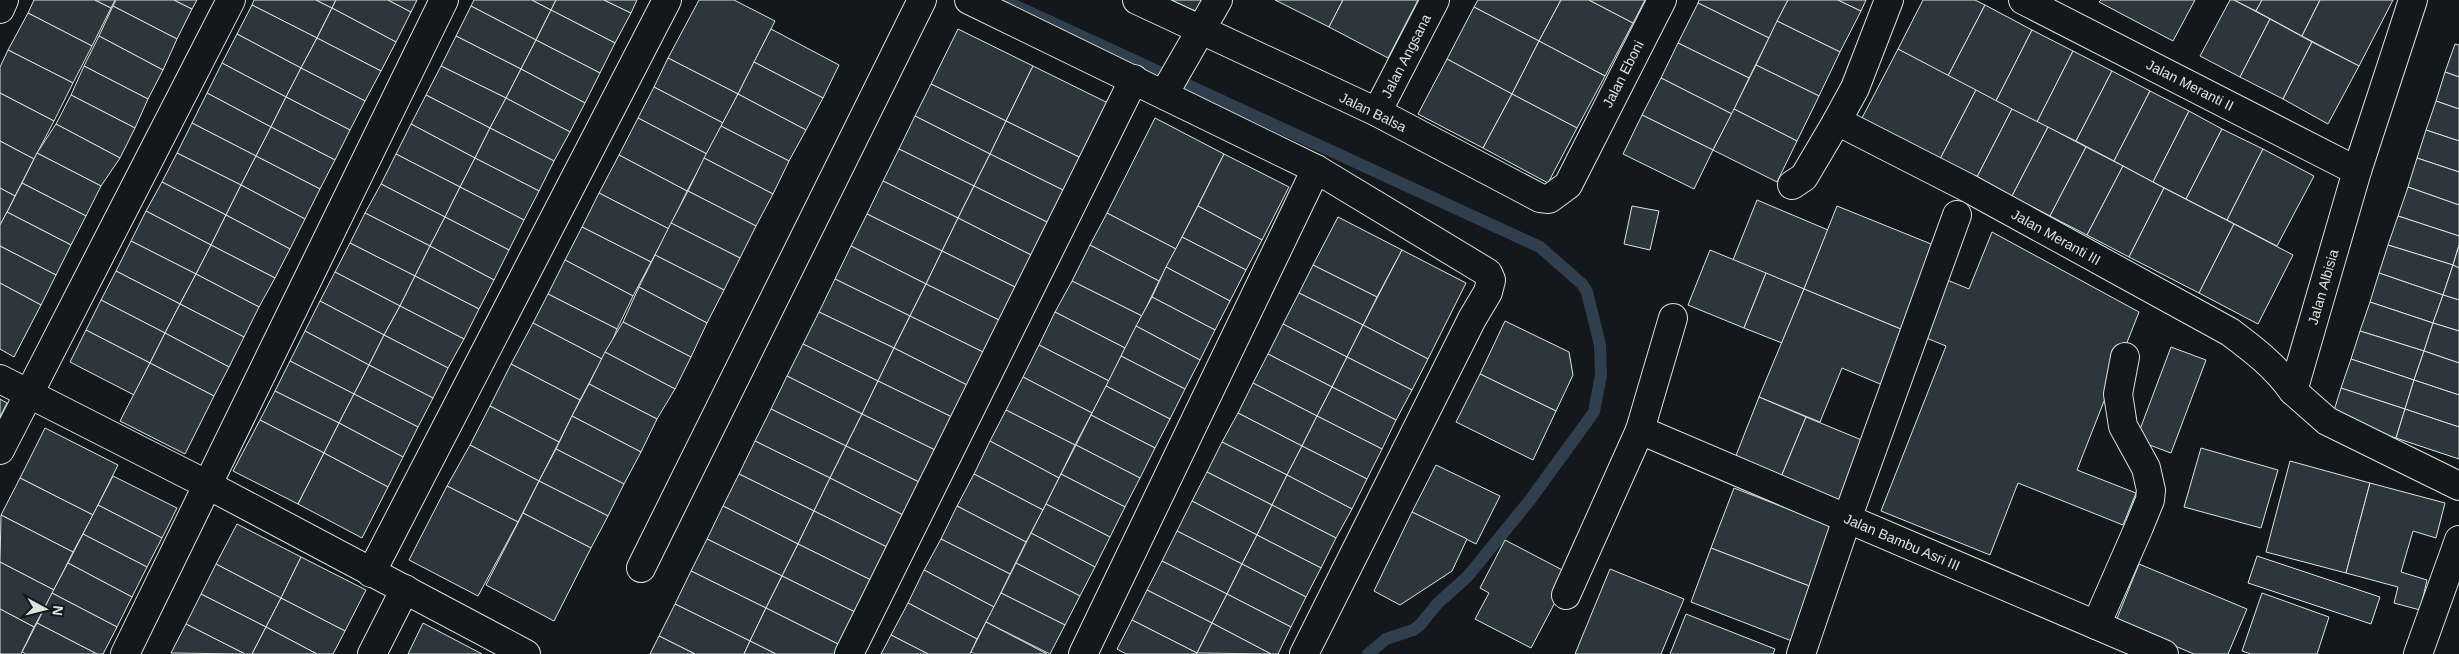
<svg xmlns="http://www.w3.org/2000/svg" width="2459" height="654" font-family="Helvetica,sans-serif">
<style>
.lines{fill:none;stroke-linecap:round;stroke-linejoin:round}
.stream{stroke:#2f3f4d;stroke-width:12}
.building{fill:#2c363c;stroke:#d8e6dc}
.street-casing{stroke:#d8e6dc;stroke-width:30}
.street{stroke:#14181c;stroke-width:28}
.labels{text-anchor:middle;stroke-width:4;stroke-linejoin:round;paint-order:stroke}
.street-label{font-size:14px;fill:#d8e6dc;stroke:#14181c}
</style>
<rect width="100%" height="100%" fill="#14181c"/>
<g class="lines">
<!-- stream -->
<polyline class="stream" points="1003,0 1540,247 1582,284 1587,292 1600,345 1601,375 1594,412 1530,500 1468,576 1437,604 1420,625 1413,630 1386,639 1368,654"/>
</g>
<!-- building -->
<g class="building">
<polygon points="34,0 95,0 111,8 92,46 28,13"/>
<polygon points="95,0 115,0 111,8"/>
<polygon points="116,0 174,0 192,9 177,39 113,6"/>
<polygon points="174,0 197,0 192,9"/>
<polygon points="254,0 316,0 332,8 317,38 252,5"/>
<polygon points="316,0 336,0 332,8"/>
<polygon points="336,0 388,0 411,12 396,42 332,8"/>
<polygon points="388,0 417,0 411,12"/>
<polygon points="474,0 532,0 551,10 536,40 471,6"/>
<polygon points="532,0 556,0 551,10"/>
<polygon points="556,0 604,0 631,13 615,43 551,10"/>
<polygon points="604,0 637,0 631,13"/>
<polygon points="699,0 734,0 775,21 738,94 668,58"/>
<polygon points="1171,0 1208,0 1202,14"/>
<polygon points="1275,0 1343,0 1329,27"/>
<polygon points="1343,0 1418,0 1388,58 1329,27"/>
<polygon points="1478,0 1561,0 1539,41 1474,7"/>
<polygon points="1561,0 1589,0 1633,23 1605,76 1539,41"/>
<polygon points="1589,0 1645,0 1633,23"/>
<polygon points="1699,0 1788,0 1769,38 1698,3"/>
<polygon points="1788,0 1838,0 1861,11 1840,52 1777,21"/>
<polygon points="1838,0 1866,0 1861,11"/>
<polygon points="1923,0 1975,0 1985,5 1948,76 1898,49"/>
<polygon points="2101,0 2195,0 2173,41 2099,2"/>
<polygon points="2230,0 2234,0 2270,19 2240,77 2200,56"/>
<polygon points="2234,0 2262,0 2256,11"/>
<polygon points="2262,0 2320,0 2302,36 2256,11"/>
<polygon points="2320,0 2393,0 2359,66 2302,36"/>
<polygon points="1698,3 1769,38 1749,78 1678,43"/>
<polygon points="252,5 317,38 301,68 237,34"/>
<polygon points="1985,5 2032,30 1996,101 1948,76"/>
<polygon points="113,6 177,39 163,70 99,36"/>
<polygon points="471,6 536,40 521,69 456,36"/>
<polygon points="1474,7 1539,41 1512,94 1447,59"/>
<polygon points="332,8 396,42 381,71 317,38"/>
<polygon points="551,10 615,43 600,73 536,40"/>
<polygon points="28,13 92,46 73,83 8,50"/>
<polygon points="2270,19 2312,42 2283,99 2240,77"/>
<polygon points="1777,21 1840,52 1819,96 1756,65"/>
<polygon points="771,29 839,65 823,98 754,62"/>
<polygon points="958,29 1033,66 1006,121 931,84"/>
<polygon points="2032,30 2073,51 2037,122 1996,101"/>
<polygon points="237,34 301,68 286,97 222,63"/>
<polygon points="99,36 163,70 148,99 84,66"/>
<polygon points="456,36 521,69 506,98 441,66"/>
<polygon points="317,38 381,71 365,101 301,68"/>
<polygon points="536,40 600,73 585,103 521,69"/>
<polygon points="1539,41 1605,76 1577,128 1512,94"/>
<polygon points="2312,42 2359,66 2328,124 2283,99"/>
<polygon points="1678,43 1749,78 1732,114 1661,78"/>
<polygon points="2455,44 2459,45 2459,77 2445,72"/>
<polygon points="1898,49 1976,90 1940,159 1862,118"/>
<polygon points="8,50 73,83 54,121 0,93 0,67"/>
<polygon points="2073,51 2112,71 2076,141 2037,122"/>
<polygon points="668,58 738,94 723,123 654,87"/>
<polygon points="1447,59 1512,94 1483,148 1418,114"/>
<polygon points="754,62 823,98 806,130 738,94"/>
<polygon points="222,63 286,97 271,127 207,93"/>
<polygon points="1756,65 1819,96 1797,141 1734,109"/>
<polygon points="84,66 148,99 135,128 71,95"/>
<polygon points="441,66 506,98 490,128 426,95"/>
<polygon points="1033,66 1108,103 1081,158 1006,121"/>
<polygon points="301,68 365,101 350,130 286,97"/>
<polygon points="521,69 585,103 570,132 506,98"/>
<polygon points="2112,71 2150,91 2114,161 2076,141"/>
<polygon points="2445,72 2459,77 2459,109 2436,101"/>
<polygon points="1661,78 1732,114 1713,150 1642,115"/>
<polygon points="931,84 1006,121 990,154 915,116"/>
<polygon points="654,87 723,123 707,154 638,118"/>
<polygon points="1976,90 2012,109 1977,177 1940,159"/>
<polygon points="2150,91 2189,111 2153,182 2114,161"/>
<polygon points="0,93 54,121 34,159 0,141"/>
<polygon points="207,93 271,127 256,156 192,123"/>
<polygon points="738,94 806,130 789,161 721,126"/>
<polygon points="1512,94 1577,128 1548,183 1483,148"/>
<polygon points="71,95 135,128 120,158 56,124"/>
<polygon points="426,95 490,128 475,158 411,124"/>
<polygon points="286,97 350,130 335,160 271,127"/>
<polygon points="506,98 570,132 554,161 490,128"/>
<polygon points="2436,101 2459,109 2459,141 2426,130"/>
<polygon points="1734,109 1797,141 1777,182 1713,150"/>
<polygon points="2012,109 2048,127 2012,196 1977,177"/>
<polygon points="2189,111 2222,129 2186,199 2153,182"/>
<polygon points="1642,115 1713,150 1694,189 1623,154"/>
<polygon points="915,116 990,154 974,186 899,149"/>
<polygon points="638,118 707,154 687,191 619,155"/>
<polygon points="1155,118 1224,154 1176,249 1107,213"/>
<polygon points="1006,121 1081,158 1065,191 990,154"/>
<polygon points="192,123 256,156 241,185 177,153"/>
<polygon points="56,124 120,158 101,186 37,153"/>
<polygon points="411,124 475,158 460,187 396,154"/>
<polygon points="721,126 789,161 773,194 704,158"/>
<polygon points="271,127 335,160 320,189 256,156"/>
<polygon points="2048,127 2086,147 2050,216 2012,196"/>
<polygon points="490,128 554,161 539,191 475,158"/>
<polygon points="2222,129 2263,149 2227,220 2186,199"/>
<polygon points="2426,130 2459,141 2459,172 2417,158"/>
<polygon points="0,141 34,159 15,196 0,188"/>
<polygon points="2086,147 2123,166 2087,235 2050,216"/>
<polygon points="899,149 974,186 958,218 883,181"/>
<polygon points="2263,149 2314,176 2277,246 2227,220"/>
<polygon points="37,153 101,186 86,216 22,183"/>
<polygon points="177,153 241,185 226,215 162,182"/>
<polygon points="396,154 460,187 445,217 381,184"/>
<polygon points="990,154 1065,191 1049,223 974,186"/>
<polygon points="1224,154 1289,187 1262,240 1198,206"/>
<polygon points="619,155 687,191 669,229 599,193"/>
<polygon points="256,156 320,189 305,219 241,185"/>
<polygon points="475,158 539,191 524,220 460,187"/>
<polygon points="704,158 773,194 756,226 688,191"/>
<polygon points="2417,158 2459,172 2459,205 2408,187"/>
<polygon points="2123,166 2164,188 2129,257 2087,235"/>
<polygon points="883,181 958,218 942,251 867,214"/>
<polygon points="162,182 226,215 211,245 146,211"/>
<polygon points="22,183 86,216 71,245 7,212"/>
<polygon points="381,184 445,217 430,246 365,213"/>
<polygon points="241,185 305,219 290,249 226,215"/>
<polygon points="974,186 1049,223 1033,256 958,218"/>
<polygon points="460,187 524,220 509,250 445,217"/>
<polygon points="2408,187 2459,205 2459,236 2398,216"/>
<polygon points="0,188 15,196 0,226"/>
<polygon points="2164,188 2234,224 2199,293 2129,257"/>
<polygon points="688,191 756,226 740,258 671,223"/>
<polygon points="599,193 669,229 651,262 582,227"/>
<polygon points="1757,200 1828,230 1804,289 1733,260"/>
<polygon points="1198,206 1262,240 1246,270 1182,237"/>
<polygon points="1632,206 1659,211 1650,250 1624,244"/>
<polygon points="1837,206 1941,248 1908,332 1804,289"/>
<polygon points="146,211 211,245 196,274 131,241"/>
<polygon points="7,212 71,245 56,275 0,246 0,225"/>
<polygon points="365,213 430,246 415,276 350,243"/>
<polygon points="1107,213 1176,249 1159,281 1090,245"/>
<polygon points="867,214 942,251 926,284 851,246"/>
<polygon points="226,215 290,249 275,278 211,245"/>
<polygon points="2398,216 2459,236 2459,245 2453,265 2388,245"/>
<polygon points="445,217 509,250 494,280 430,246"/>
<polygon points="1338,217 1402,250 1377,297 1313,265"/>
<polygon points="958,218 1033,256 1017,288 942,251"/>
<polygon points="671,223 740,258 724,290 655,255"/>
<polygon points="2234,224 2293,255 2258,324 2199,293"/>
<polygon points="582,227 651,262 633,296 565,260"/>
<polygon points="1992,232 2139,312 2077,470 2136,493 2123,525 2018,483 1990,555 1881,511 1946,346 1919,335 1942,278 1969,289"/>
<polygon points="1182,237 1246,270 1230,301 1166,267"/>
<polygon points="131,241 196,274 180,304 116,271"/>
<polygon points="350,243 415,276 400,306 335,272"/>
<polygon points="211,245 275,278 259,307 196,274"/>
<polygon points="1090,245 1159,281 1142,316 1072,281"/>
<polygon points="2388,245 2453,265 2443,295 2379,273"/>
<polygon points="2459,245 2459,268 2453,265"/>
<polygon points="0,246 56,275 41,305 0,283"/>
<polygon points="430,246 494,280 479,309 415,276"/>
<polygon points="851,246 926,284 910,316 835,279"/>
<polygon points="1402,250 1466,283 1428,359 1363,325"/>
<polygon points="1710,250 1766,273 1744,328 1688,305"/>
<polygon points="942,251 1017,288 1001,321 926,284"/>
<polygon points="655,255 724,290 707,323 639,287"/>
<polygon points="565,260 633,296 617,329 548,294"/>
<polygon points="1313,265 1377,297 1363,325 1299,293"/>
<polygon points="2453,265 2459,268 2459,300 2443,295"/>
<polygon points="1166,267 1230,301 1215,330 1152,297"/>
<polygon points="116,271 180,304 165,333 101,300"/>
<polygon points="335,272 400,306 384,335 320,301"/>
<polygon points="1766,273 1804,289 1782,343 1744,328"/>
<polygon points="2379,273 2443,295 2433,323 2370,302"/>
<polygon points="196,274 259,307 244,337 180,304"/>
<polygon points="415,276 479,309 464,339 400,306"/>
<polygon points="835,279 910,316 894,348 819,312"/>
<polygon points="1072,281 1142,316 1125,348 1055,312"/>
<polygon points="0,283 41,305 14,357 0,349"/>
<polygon points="926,284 1001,321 985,353 910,316"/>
<polygon points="639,287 707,323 691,357 623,322"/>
<polygon points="1804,289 1908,332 1885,386 1842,368 1820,422 1759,397"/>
<polygon points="1299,293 1363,325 1347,357 1283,324"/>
<polygon points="548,294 617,329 611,344 602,359 533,323"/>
<polygon points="2443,295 2459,300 2459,331 2433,323"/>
<polygon points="1152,297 1215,330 1200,360 1136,326"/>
<polygon points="101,300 165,333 150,363 86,330"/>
<polygon points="320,301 384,335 369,365 305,331"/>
<polygon points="2370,302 2433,323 2424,351 2360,331"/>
<polygon points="180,304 244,337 229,367 165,333"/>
<polygon points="400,306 464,339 448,368 384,335"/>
<polygon points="819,312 894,348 878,381 803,344"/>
<polygon points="1055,312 1125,348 1109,381 1039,345"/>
<polygon points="910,316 985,353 969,386 894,348"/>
<polygon points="1505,321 1569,352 1573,375 1556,411 1480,374"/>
<polygon points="623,322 691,357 675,389 605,352"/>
<polygon points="533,323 602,359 580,400 511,364"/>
<polygon points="2433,323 2459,331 2459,363 2424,351"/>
<polygon points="1283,324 1347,357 1332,387 1268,354"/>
<polygon points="1363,325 1428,359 1412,390 1347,357"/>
<polygon points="1136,326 1200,360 1185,389 1121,356"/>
<polygon points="86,330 150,363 134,395 70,362"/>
<polygon points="305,331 369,365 354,394 290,361"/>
<polygon points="2360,331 2424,351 2414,380 2351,359"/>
<polygon points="165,333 229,367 214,396 150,363"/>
<polygon points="384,335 448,368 433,398 369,365"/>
<polygon points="803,344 878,381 862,414 787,376"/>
<polygon points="1039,345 1109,381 1092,413 1023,377"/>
<polygon points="2171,347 2206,360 2171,453 2136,440"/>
<polygon points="894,348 969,386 954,418 878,381"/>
<polygon points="2424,351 2459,363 2459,395 2414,380"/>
<polygon points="605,352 675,389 657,419 589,384"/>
<polygon points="1268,354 1332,387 1317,416 1253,383"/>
<polygon points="1121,356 1185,389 1170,419 1106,386"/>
<polygon points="1347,357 1412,390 1396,420 1332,387"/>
<polygon points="2351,359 2414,380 2405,409 2341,388"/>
<polygon points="290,361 354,394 339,423 275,391"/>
<polygon points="150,363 214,396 185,454 120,421"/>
<polygon points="511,364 580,400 559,442 490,406"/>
<polygon points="369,365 433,398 418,427 354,394"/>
<polygon points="1480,374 1556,411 1533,460 1456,422"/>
<polygon points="787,376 862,414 846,446 771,409"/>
<polygon points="1023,377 1092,413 1075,445 1006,410"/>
<polygon points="2414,380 2459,395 2459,427 2405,409"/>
<polygon points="878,381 954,418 937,451 862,414"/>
<polygon points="1253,383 1317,416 1302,446 1238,413"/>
<polygon points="589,384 657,419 641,452 572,416"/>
<polygon points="1106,386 1170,419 1155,448 1091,415"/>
<polygon points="1332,387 1396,420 1382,449 1317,416"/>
<polygon points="2341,388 2405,409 2396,438 2332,417"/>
<polygon points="275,391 339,423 324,453 260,420"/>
<polygon points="354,394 418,427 403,457 339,423"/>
<polygon points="1759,397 1806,417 1781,477 1735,458"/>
<polygon points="0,399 7,403 0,417"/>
<polygon points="490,406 559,442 539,481 470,445"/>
<polygon points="771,409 846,446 830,478 755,441"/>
<polygon points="2405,409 2459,427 2459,459 2396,438"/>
<polygon points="1006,410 1075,445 1059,478 990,441"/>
<polygon points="1238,413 1302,446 1287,475 1222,442"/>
<polygon points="862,414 937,451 921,483 846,446"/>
<polygon points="1091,415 1155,448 1140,478 1076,445"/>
<polygon points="572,416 641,452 624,484 556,449"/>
<polygon points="1317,416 1382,449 1367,479 1302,446"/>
<polygon points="1806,417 1869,443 1845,503 1781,477"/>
<polygon points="260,420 324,453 298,504 233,471"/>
<polygon points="339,423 403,457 388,487 324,453"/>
<polygon points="45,428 118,465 93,515 20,478"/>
<polygon points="755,441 830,478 814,511 739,474"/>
<polygon points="990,441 1059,478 1043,510 974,474"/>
<polygon points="1222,442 1287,475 1272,505 1207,472"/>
<polygon points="470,445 539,481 518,522 447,486"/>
<polygon points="1076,445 1140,478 1125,507 1061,474"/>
<polygon points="846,446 921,483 905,516 830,478"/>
<polygon points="1302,446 1367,479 1352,509 1287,475"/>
<polygon points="2201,448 2278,470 2261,528 2184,507"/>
<polygon points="556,449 624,484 608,516 539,481"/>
<polygon points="324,453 388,487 362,538 298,504"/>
<polygon points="2290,461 2370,483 2346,573 2266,552"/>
<polygon points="1436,465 1500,496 1476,544 1412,512"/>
<polygon points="1207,472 1272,505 1257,535 1192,501"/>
<polygon points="739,474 814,511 798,544 723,506"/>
<polygon points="974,474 1043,510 1026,542 957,506"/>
<polygon points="1061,474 1125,507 1110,537 1046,504"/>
<polygon points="1287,475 1352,509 1336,538 1272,505"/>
<polygon points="113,476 177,508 162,538 98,505"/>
<polygon points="20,478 93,515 73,552 1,515"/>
<polygon points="830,478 905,516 889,548 814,511"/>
<polygon points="539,481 608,516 591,548 523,513"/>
<polygon points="2370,483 2445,503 2436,538 2413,531 2401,572 2427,580 2420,610 2394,603 2398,587 2346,573"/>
<polygon points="447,486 518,522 478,596 409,560"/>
<polygon points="1734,488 1840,529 1817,589 1711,548"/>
<polygon points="1192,501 1257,535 1242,564 1177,531"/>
<polygon points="1046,504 1110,537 1095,567 1031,533"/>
<polygon points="98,505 162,538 147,567 83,534"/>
<polygon points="1272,505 1336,538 1321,568 1257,535"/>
<polygon points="723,506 798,544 782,576 707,539"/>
<polygon points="957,506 1026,542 1010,574 941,539"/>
<polygon points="814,511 889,548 873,581 798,544"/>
<polygon points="1412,512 1467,539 1452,571 1400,605 1374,591"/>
<polygon points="523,513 591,548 554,621 486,585"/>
<polygon points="1,515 73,552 54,590 0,562"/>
<polygon points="237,524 301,557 281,598 216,564"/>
<polygon points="1177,531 1242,564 1227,594 1162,561"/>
<polygon points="1031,533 1095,567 1080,596 1016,563"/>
<polygon points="83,534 147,567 132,597 68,563"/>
<polygon points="1257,535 1321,568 1306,597 1242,564"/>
<polygon points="707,539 782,576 766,608 691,571"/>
<polygon points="941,539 1010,574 994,607 924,570"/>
<polygon points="1505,540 1570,574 1531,648 1475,619 1489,593 1480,588"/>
<polygon points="798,544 873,581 857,613 782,576"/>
<polygon points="1711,548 1817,589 1797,643 1691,602"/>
<polygon points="2257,556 2380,597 2371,624 2248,583"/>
<polygon points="301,557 366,590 345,631 281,598"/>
<polygon points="1162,561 1227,594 1212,623 1147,590"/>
<polygon points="0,562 54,590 34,627 0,609"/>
<polygon points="68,563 132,597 117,627 52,593"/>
<polygon points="1016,563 1080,596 1065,625 1001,593"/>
<polygon points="216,564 281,598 266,627 201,594"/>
<polygon points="1242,564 1306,597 1291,627 1227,594"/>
<polygon points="2139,564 2247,609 2228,654 2194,654 2116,621"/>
<polygon points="1610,569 1684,599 1661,654 1575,654"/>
<polygon points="924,570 994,607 977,639 908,603"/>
<polygon points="691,571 766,608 750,641 675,604"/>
<polygon points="782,576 857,613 842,646 766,608"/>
<polygon points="1147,590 1212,623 1197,653 1132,620"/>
<polygon points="52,593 117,627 103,654 97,654 37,623"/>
<polygon points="1001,593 1065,625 1050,654 986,622"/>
<polygon points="2262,593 2329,617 2317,654 2251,654 2242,651"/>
<polygon points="201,594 266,627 252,654 245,654 186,624"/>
<polygon points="1227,594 1291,627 1278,654 1271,654 1212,623"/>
<polygon points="281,598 345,631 333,654 317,654 266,627"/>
<polygon points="908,603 977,639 970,654 928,654 891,635"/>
<polygon points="675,604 750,641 744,654 695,654 659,636"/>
<polygon points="766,608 842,646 837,654 776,654 750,641"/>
<polygon points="0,609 34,627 21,654 0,654"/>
<polygon points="1686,614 1775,649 1773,654 1670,654"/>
<polygon points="1132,620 1197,653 1196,654 1126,654 1117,649"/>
<polygon points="986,622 1047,654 974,654 971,652"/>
<polygon points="37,623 97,654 26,654 22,652"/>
<polygon points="423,623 482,654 408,654"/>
<polygon points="1212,623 1271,654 1197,653"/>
<polygon points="186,624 245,654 171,653"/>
<polygon points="266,627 317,654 252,654"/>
<polygon points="891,635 928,654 881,654"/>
<polygon points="659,636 695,654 650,654"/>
<polygon points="750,641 776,654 744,654"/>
</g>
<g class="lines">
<defs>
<g id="street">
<polyline points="969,0 1316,169 1488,273 1491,280 1488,292 1472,319 1304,654"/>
<polyline points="1137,0 1377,112 1540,198 1549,199 1568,185 1662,0"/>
<path d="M1889,0L1855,88L1837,121L1968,188L2230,332C2254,350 2275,366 2293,391"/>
<polyline points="2023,0 2357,171"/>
<polyline points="2413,0 2357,171 2293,391 2327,421 2459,486"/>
<polyline points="0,9 4,0"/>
<polyline points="1164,94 1218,0"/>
<polyline points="1377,112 1435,0"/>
<polyline points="1792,185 1804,177 1837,121"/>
<polyline points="0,379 208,485 526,654"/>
<polyline points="1640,430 2164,654"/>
<polyline points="0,450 231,0"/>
<polyline points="641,568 922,0"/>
<polyline points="371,573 667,0"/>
<polyline points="1566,595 1640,430 1673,318"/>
<polyline points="2096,625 2139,527 2150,500 2151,490 2146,468 2123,426 2118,394 2125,357"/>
<polyline points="125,654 444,0"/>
<polyline points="372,654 405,589"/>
<polyline points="849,654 1134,79"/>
<polyline points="1083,654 1316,169"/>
<polyline points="1801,654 1847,519 1957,215"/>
<polyline points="2418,654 2459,540"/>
</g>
</defs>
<!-- street casing -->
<use href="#street" class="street-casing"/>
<!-- street -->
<use href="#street" class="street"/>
</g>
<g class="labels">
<!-- street labels -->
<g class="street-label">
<text transform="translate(1406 56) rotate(-63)" y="5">Jalan Angsana</text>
<text transform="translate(1623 74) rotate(-63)" y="5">Jalan Eboni</text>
<text transform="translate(2190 85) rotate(27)" y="5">Jalan Meranti II</text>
<text transform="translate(1373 112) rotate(26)" y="5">Jalan Balsa</text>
<text transform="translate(2056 237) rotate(29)" y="5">Jalan Meranti III</text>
<text transform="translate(2323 287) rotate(-74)" y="5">Jalan Albisia</text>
<text transform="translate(1902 542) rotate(23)" y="5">Jalan Bambu Asri III</text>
</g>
</g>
<!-- north arrow -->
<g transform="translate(45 609) rotate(97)" stroke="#14181c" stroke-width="4" paint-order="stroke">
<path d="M0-4L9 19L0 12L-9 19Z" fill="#d8e6dc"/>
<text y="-8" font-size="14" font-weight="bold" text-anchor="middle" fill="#d8e6dc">N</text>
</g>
</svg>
